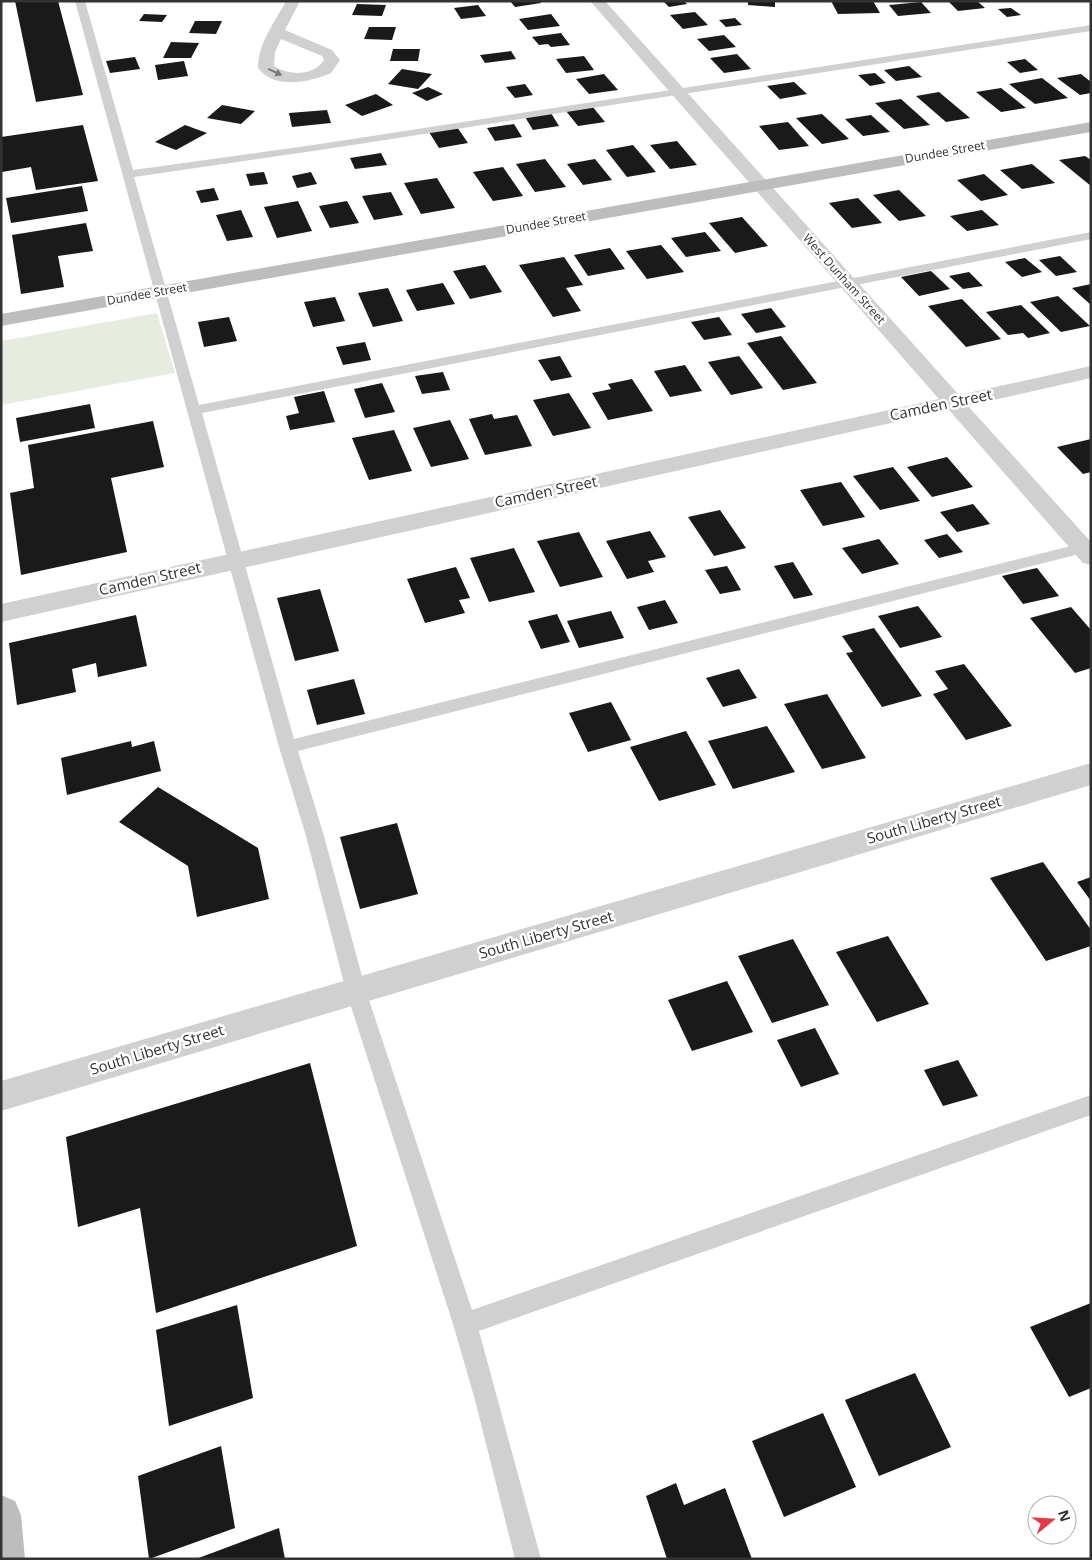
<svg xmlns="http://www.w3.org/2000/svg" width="1092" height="1560" font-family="'Open Sans',sans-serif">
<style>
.green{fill:#e6ecdf}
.building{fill:#1a1a1a}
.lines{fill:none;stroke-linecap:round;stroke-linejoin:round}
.lane{fill:#d0d0d0;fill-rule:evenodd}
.street{fill:#d0d0d0;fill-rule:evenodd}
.secondary{fill:#bdbdbd;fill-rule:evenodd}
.oneway{fill:#7a7a7a}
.labels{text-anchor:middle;stroke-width:5;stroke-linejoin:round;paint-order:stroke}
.far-street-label{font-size:12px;fill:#333;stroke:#fff}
.street-label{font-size:15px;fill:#333;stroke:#fff}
</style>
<rect width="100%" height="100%" fill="#fff"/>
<!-- green -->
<polygon class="green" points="157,313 175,373 1,405 1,341"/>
<!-- building -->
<g class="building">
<polygon points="15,1 58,1 83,95 36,102"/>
<polygon points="510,1 540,1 541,3 515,7"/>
<polygon points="663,1 684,1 687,4 669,7"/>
<polygon points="748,1 775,1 775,7 748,5"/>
<polygon points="831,1 873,1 880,13 838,14"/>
<polygon points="948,1 977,1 985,8 958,11"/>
<polygon points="921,2 931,13 898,16 889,5"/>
<polygon points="357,4 386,5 382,16 352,15"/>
<polygon points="478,5 486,16 461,19 454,8"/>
<polygon points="1011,8 1021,15 1007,17 998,9"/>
<polygon points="695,12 708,25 683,29 670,15"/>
<polygon points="144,14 167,15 162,22 139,21"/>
<polygon points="551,14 560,26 528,30 519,19"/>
<polygon points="735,18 742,25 726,27 719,20"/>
<polygon points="195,21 222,21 216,34 189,33"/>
<polygon points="369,27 396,27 392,40 364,39"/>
<polygon points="561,33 570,45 551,47 548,44 539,45 532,37"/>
<polygon points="724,35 736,47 709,51 697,39"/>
<polygon points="171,42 199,43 191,58 163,58"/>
<polygon points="393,49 420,49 418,61 390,61"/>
<polygon points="511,51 516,59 485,63 480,55"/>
<polygon points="737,54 751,69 724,73 710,58"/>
<polygon points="584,56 594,70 566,73 556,59"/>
<polygon points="135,57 140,69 110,73 106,61"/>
<polygon points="1025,59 1038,70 1020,73 1007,62"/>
<polygon points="184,61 188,76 158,80 155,65"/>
<polygon points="909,66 922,77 896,81 884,70"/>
<polygon points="402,69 432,74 418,89 388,84"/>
<polygon points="875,73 886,83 870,86 858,75"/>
<polygon points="604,74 618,90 589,94 576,79"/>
<polygon points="1081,74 1091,82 1091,93 1080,95 1057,78"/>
<polygon points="1042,78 1068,98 1035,104 1009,84"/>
<polygon points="794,82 807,94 780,99 767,86"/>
<polygon points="525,84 533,95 515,98 506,87"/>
<polygon points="428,87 443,94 427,101 412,93"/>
<polygon points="1001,88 1026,108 1001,112 976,92"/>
<polygon points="939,92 970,118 946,122 916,96"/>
<polygon points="376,94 393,105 362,116 345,105"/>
<polygon points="901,99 930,125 904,129 875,103"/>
<polygon points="222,105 255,111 241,124 207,118"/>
<polygon points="592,106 605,122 578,126 566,111"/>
<polygon points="327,110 331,123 292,127 289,113"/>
<polygon points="551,113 559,126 533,130 525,117"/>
<polygon points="822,114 849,139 822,144 796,118"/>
<polygon points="871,115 890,132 863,136 845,119"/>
<polygon points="788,122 809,146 779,150 759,126"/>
<polygon points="514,124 522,137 495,141 487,128"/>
<polygon points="83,125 98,181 36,190 31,167 2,172 1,137"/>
<polygon points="185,125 207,133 176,150 155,142"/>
<polygon points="457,127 468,143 439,148 429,132"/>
<polygon points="677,141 697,165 670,169 650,145"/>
<polygon points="633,145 656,172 627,177 606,150"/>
<polygon points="381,153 387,165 355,169 350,158"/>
<polygon points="1085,156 1091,160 1091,186 1059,160"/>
<polygon points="545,159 566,187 535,192 516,164"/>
<polygon points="595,159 612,180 583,185 567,164"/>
<polygon points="1032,164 1055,183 1022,189 1000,170"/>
<polygon points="503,167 523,196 493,201 473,172"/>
<polygon points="264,172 268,184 250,186 246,174"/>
<polygon points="311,172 317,184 297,188 292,176"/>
<polygon points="984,174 1008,195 981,201 957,180"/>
<polygon points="437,178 455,208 421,214 404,183"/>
<polygon points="82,186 88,211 11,223 6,198"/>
<polygon points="214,188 219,200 201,203 196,191"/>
<polygon points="899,190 926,216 899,221 873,195"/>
<polygon points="391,192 403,215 374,220 362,196"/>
<polygon points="858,198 882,223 852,228 829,203"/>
<polygon points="298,201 312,231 277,238 264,207"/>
<polygon points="347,201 359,223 330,228 319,206"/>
<polygon points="241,210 253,237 227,241 216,215"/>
<polygon points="982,210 999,225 967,231 950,216"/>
<polygon points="742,217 768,246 735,253 709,223"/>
<polygon points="86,223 93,251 58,256 64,287 21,294 12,235"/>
<polygon points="705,232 721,251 686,257 671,238"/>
<polygon points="661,245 684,272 647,279 626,251"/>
<polygon points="610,248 625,269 588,276 574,255"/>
<polygon points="1060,256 1077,272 1056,276 1039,260"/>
<polygon points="564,257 583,285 566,288 581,311 553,317 519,265"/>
<polygon points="1025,258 1042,272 1022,277 1005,262"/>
<polygon points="485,265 502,292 470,299 453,271"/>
<polygon points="931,271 950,289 919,296 901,277"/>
<polygon points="969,272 983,286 963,289 949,276"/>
<polygon points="443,283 455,304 417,311 406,290"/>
<polygon points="1091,284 1091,305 1072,288"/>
<polygon points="388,288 403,321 373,327 358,293"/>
<polygon points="1058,296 1090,326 1061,332 1030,302"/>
<polygon points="335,297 345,321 313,327 304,302"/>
<polygon points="962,299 1001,339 966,347 928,306"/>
<polygon points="1021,305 1050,333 1028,338 1023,333 1008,335 986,312"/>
<polygon points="771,308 786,327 756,333 741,314"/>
<polygon points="229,317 237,341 204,347 198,322"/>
<polygon points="719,317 732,335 704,340 691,322"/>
<polygon points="781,336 817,383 783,390 747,343"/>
<polygon points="365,342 371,360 343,365 336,347"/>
<polygon points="560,356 572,377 551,381 538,360"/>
<polygon points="739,356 763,388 731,395 708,362"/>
<polygon points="685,365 702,391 670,397 654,371"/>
<polygon points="443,372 450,390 422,394 415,376"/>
<polygon points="632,379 653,411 608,420 592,393 611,389 608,384"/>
<polygon points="382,383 395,412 365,418 354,389"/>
<polygon points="324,391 335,422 290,430 286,416 299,413 294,397"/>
<polygon points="569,393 591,428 553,436 533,400"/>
<polygon points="90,404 95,428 20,442 16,418"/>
<polygon points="492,414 494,419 517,415 532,446 485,455 469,419"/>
<polygon points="450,420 469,459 431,467 413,428"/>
<polygon points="153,421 164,467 111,478 127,552 21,575 10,493 34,488 28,445"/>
<polygon points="394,430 412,471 369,480 352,438"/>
<polygon points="1091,439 1091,472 1083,474 1057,447"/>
<polygon points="947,457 973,487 932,497 907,467"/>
<polygon points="893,467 920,501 880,510 853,476"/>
<polygon points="841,482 865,517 823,526 800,490"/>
<polygon points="973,504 990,524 957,532 940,512"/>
<polygon points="720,510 746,548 714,556 688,517"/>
<polygon points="650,531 666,557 648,561 654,572 627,579 606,541"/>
<polygon points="579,532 603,577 560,587 537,541"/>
<polygon points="947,534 963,552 939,558 924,540"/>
<polygon points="879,539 899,564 862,574 842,548"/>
<polygon points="514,548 535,592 489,602 470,558"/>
<polygon points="793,562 813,595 794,599 774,566"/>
<polygon points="727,566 741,590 720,594 705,570"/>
<polygon points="456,567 470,598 459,600 465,613 425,623 407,579"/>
<polygon points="1037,568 1059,596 1023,604 1002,576"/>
<polygon points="320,589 339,651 295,661 277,598"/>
<polygon points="665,600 678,623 649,630 637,607"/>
<polygon points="918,606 942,637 900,648 878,616"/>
<polygon points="1071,607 1091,630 1091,668 1075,673 1030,618"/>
<polygon points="611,611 624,638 579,648 567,621"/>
<polygon points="557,614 570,642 541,649 528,621"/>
<polygon points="136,615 147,666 98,677 96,663 72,669 76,692 17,705 9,643"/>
<polygon points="874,628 922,696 882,707 846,653 853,652 842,636"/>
<polygon points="964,664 1012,726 966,740 933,694 948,689 935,671"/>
<polygon points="739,669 757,698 723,707 706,678"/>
<polygon points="354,679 365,714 317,725 307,690"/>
<polygon points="827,694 866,758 822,769 784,704"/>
<polygon points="611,702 631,740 588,752 569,713"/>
<polygon points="767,726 795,772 733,789 708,741"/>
<polygon points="686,731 716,785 659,801 630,747"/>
<polygon points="131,741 132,747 154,741 161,771 67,795 61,758"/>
<polygon points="158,787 258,848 269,899 197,917 188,866 119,822"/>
<polygon points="397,823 418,894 360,909 340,837"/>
<polygon points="1043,862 1091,930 1091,946 1046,961 990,878"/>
<polygon points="1091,877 1091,901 1077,882"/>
<polygon points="888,936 929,1004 877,1022 836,952"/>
<polygon points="793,939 829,1005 772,1023 738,956"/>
<polygon points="727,981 753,1032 692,1051 668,1000"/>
<polygon points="815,1028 839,1074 801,1087 777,1040"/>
<polygon points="958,1060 978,1096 943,1106 924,1070"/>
<polygon points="310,1063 357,1246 156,1313 140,1208 78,1227 66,1137"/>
<polygon points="1091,1303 1091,1388 1069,1397 1030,1327"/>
<polygon points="237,1305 253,1398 169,1426 156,1330"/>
<polygon points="915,1373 951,1447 879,1476 845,1400"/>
<polygon points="823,1413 856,1487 784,1517 752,1441"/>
<polygon points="221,1446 235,1528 149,1559 138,1476"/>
<polygon points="676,1483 684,1505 725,1488 752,1559 667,1559 646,1496"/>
<polygon points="279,1528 285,1559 196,1559"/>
</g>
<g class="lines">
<!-- lane -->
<polygon class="lane" points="75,1 85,1 133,170 320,144 1091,25 1091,31 320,150 134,177 199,405 1091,232 1091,239 202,413 294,739 1091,541 1091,551 298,751 324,836 366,991 472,1310 1091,1095 1091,1115 479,1331 541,1559 515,1559 475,1400 453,1324 346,991 306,836 279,747"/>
<!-- street -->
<g class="street">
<path d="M286,1H300L285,30L332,50L340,60L331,73C311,82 274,90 258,68C258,43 275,22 286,1ZM281,39L322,56L324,60C314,76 289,76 274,66L275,52Z"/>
<polygon points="590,1 605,1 959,395 1091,366 1091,378 968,406 1091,542 1091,565 1083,563 949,410 1,622 1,604 939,399"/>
<polygon points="1091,763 1091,785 1,1111 1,1081"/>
</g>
<!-- secondary -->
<g class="secondary">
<polygon points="1091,122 1091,132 1,326 1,314"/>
<polygon points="1,1495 15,1501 21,1515 25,1559 1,1559"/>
</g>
</g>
<!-- one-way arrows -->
<defs><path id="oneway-solid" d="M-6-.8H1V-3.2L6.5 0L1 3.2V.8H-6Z" transform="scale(1.25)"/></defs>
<use class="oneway" href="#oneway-solid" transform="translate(275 72) rotate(25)"/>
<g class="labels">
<!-- far-street labels -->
<g class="far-street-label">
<text transform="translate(945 152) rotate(-10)" y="4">Dundee Street</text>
<text transform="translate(546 223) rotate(-10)" y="4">Dundee Street</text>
<text transform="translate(844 279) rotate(48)" y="4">West Dunham Street</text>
<text transform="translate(147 294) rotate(-10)" y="4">Dundee Street</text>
</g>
<!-- street labels -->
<g class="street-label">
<text transform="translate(941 405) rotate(-12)" y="5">Camden Street</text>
<text transform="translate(546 492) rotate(-12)" y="5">Camden Street</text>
<text transform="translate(150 579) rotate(-13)" y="5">Camden Street</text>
<text transform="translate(934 820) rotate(-16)" y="5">South Liberty Street</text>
<text transform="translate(546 935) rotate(-16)" y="5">South Liberty Street</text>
<text transform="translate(157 1050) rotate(-17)" y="5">South Liberty Street</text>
</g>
</g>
<!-- border -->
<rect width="1092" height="1560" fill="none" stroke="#333333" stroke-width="5"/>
<!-- north arrow -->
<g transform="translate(1052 1520) rotate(72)"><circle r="24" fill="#ffffff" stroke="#adadad"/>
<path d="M0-4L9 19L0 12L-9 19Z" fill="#e63946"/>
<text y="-8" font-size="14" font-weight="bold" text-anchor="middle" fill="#333333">N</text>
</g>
</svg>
